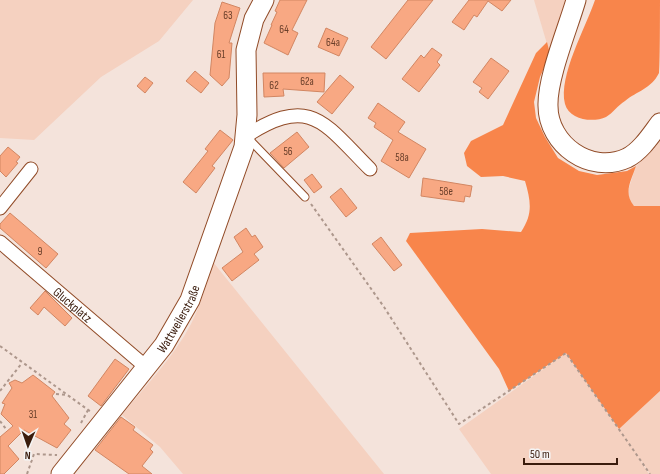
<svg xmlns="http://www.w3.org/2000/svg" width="660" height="474" font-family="'Sofia Sans Condensed',sans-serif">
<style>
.green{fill:#f5d1c0}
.forest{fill:#f8854b}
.building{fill:#f8a883;stroke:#d28662}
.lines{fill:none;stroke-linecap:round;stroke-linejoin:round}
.lane-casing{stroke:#914b27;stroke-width:9}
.street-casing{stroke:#914b27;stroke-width:15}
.secondary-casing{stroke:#914b27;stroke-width:21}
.path{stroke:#ad978c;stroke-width:2;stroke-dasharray:3 3;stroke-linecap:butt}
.lane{stroke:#fff;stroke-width:7}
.street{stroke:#fff;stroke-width:13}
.secondary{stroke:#fff;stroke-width:19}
.labels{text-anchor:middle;stroke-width:3;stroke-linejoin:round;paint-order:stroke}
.number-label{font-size:11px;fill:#6a3f2a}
.street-label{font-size:13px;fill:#3a1c0d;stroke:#f4f4f4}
</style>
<rect width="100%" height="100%" fill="#f4e3db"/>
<!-- green -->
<g class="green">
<polygon points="0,0 193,0 159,41 101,77 34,140 0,138"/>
<polygon points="534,0 565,0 550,54"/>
<polygon points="660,140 660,206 634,206 628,199 628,191 636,166 654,149"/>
<path d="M213,262L384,474H183L160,447L122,415C145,386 174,357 191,324C201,304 207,283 213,262Z"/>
<polygon points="566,353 619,429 660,391 660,474 650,474 635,452 649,474 491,474 459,429"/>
</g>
<!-- forest -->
<g class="forest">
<path d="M595,0H660C660,11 660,67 659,73C651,89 637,91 625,101C618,105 613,113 606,117C593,123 569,120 565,104C558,76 586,27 595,0Z"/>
<path d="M547,42L550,54L540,77L534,102L536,118L545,137L558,158L579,171L597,175L627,171L636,166C631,181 623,193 634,206H660V391L619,429L566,353L509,391L499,369L406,241L410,233L482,229L521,232C533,214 531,202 525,181L503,176L481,177L467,166L464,153L471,141L503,125L536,53Z"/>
</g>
<!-- building -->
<g class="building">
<polygon points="280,0 307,0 292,30 298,33 288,55 264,43 272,25 271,25 277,12 275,11"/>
<polygon points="408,0 433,0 386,59 371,47"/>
<polygon points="469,0 511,0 502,11 488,1 477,17 474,15 464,30 452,22"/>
<polygon points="222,2 240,8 229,43 232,43 229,78 222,86 210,75 215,23"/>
<polygon points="326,28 348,38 339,56 318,47"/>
<polygon points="432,48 442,55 437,62 440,65 419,92 402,79 421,55 424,58"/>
<polygon points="491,58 509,71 488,99 479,92 482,88 473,82"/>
<polygon points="195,71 209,83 201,93 186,81"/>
<polygon points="263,73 325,73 324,92 283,89 284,96 264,97"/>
<polygon points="340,75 354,87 332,114 317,102"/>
<polygon points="145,77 153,83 145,93 137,86"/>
<polygon points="378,103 405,122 398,132 426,149 409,178 381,161 393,140 374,127 376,123 368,118"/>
<polygon points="220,130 233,140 212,166 215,168 196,193 183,182 208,151 205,149"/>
<polygon points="297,132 309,147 284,168 270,153"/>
<polygon points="8,147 20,157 16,162 18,163 6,177 0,171 0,156"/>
<polygon points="312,174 322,187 314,193 304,180"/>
<polygon points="423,178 472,186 470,197 465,196 464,202 421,196"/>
<polygon points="341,188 357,208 346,217 330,197"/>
<polygon points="10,213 58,254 46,268 0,228 0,224"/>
<polygon points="246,228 252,237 255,235 263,247 254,254 259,260 232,281 222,268 243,252 234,237"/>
<polygon points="381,237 402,265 394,271 372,244"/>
<polygon points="45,291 72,318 65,326 44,307 38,315 30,308"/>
<polygon points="115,359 129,369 101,406 88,396"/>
<polygon points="33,375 55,392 52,396 69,418 64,424 71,430 57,448 24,430 8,446 19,459 4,474 0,474 0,437 13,426 1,414 5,404 2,403 12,388 9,383 15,380 22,383"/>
<polygon points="121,417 135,427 133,430 153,445 150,449 153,452 142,466 152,474 129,474 95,450"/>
</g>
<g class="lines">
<defs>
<polyline id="lane" points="247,137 305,197"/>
<g id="street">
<path d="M246,136C311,94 324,123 370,169"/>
<polyline points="0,208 31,169"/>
<path id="s1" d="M0,242L146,367"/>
</g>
<g id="secondary">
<path d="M576,0C568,28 547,78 548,106C548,144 590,175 627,158C641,151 651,135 660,123"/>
<path id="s2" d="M61,474L164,345L190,300L244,147L247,115L246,50L254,19L264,0"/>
</g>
</defs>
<!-- lane casing -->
<use href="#lane" class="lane-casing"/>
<!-- street casing -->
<use href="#street" class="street-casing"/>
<!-- secondary casing -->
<use href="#secondary" class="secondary-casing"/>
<!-- path -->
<g class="path">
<polyline points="311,204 384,307 459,424 566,353 650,474"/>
<polyline points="0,346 91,412"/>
<polyline points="0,391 22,363"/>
<polyline points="56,394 67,395"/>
<polyline points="0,421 6,429"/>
<polyline points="81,423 88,410"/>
<polyline points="27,474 34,454 57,455"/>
</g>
<!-- lane -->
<use href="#lane" class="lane"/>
<!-- street -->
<use href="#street" class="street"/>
<!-- secondary -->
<use href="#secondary" class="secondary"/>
</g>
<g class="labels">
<!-- number labels -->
<g class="number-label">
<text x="228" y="19">63</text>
<text x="284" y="33">64</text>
<text x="333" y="46">64a</text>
<text x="221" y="58">61</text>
<text x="307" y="85">62a</text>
<text x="274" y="89">62</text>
<text x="288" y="155">56</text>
<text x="402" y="161">58a</text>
<text x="446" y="195">58e</text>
<text x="40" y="255">9</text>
<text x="33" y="418">31</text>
</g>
<!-- street labels -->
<g class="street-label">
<text dy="5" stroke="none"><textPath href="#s1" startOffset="96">Gluckplatz</textPath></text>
<text dy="5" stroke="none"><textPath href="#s2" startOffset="195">Wattweilerstraße</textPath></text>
</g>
</g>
<!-- north arrow -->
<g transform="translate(28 446) rotate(182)" stroke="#f4f4f4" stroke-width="3" paint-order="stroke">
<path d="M0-3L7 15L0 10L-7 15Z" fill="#3a1c0d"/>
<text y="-6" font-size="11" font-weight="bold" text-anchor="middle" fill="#3a1c0d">N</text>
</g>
<!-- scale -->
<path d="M524 458v6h93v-6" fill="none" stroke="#3a1c0d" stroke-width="2"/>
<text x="530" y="458" font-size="12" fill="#3a1c0d" stroke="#f4f4f4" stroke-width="3" paint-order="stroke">50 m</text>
</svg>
